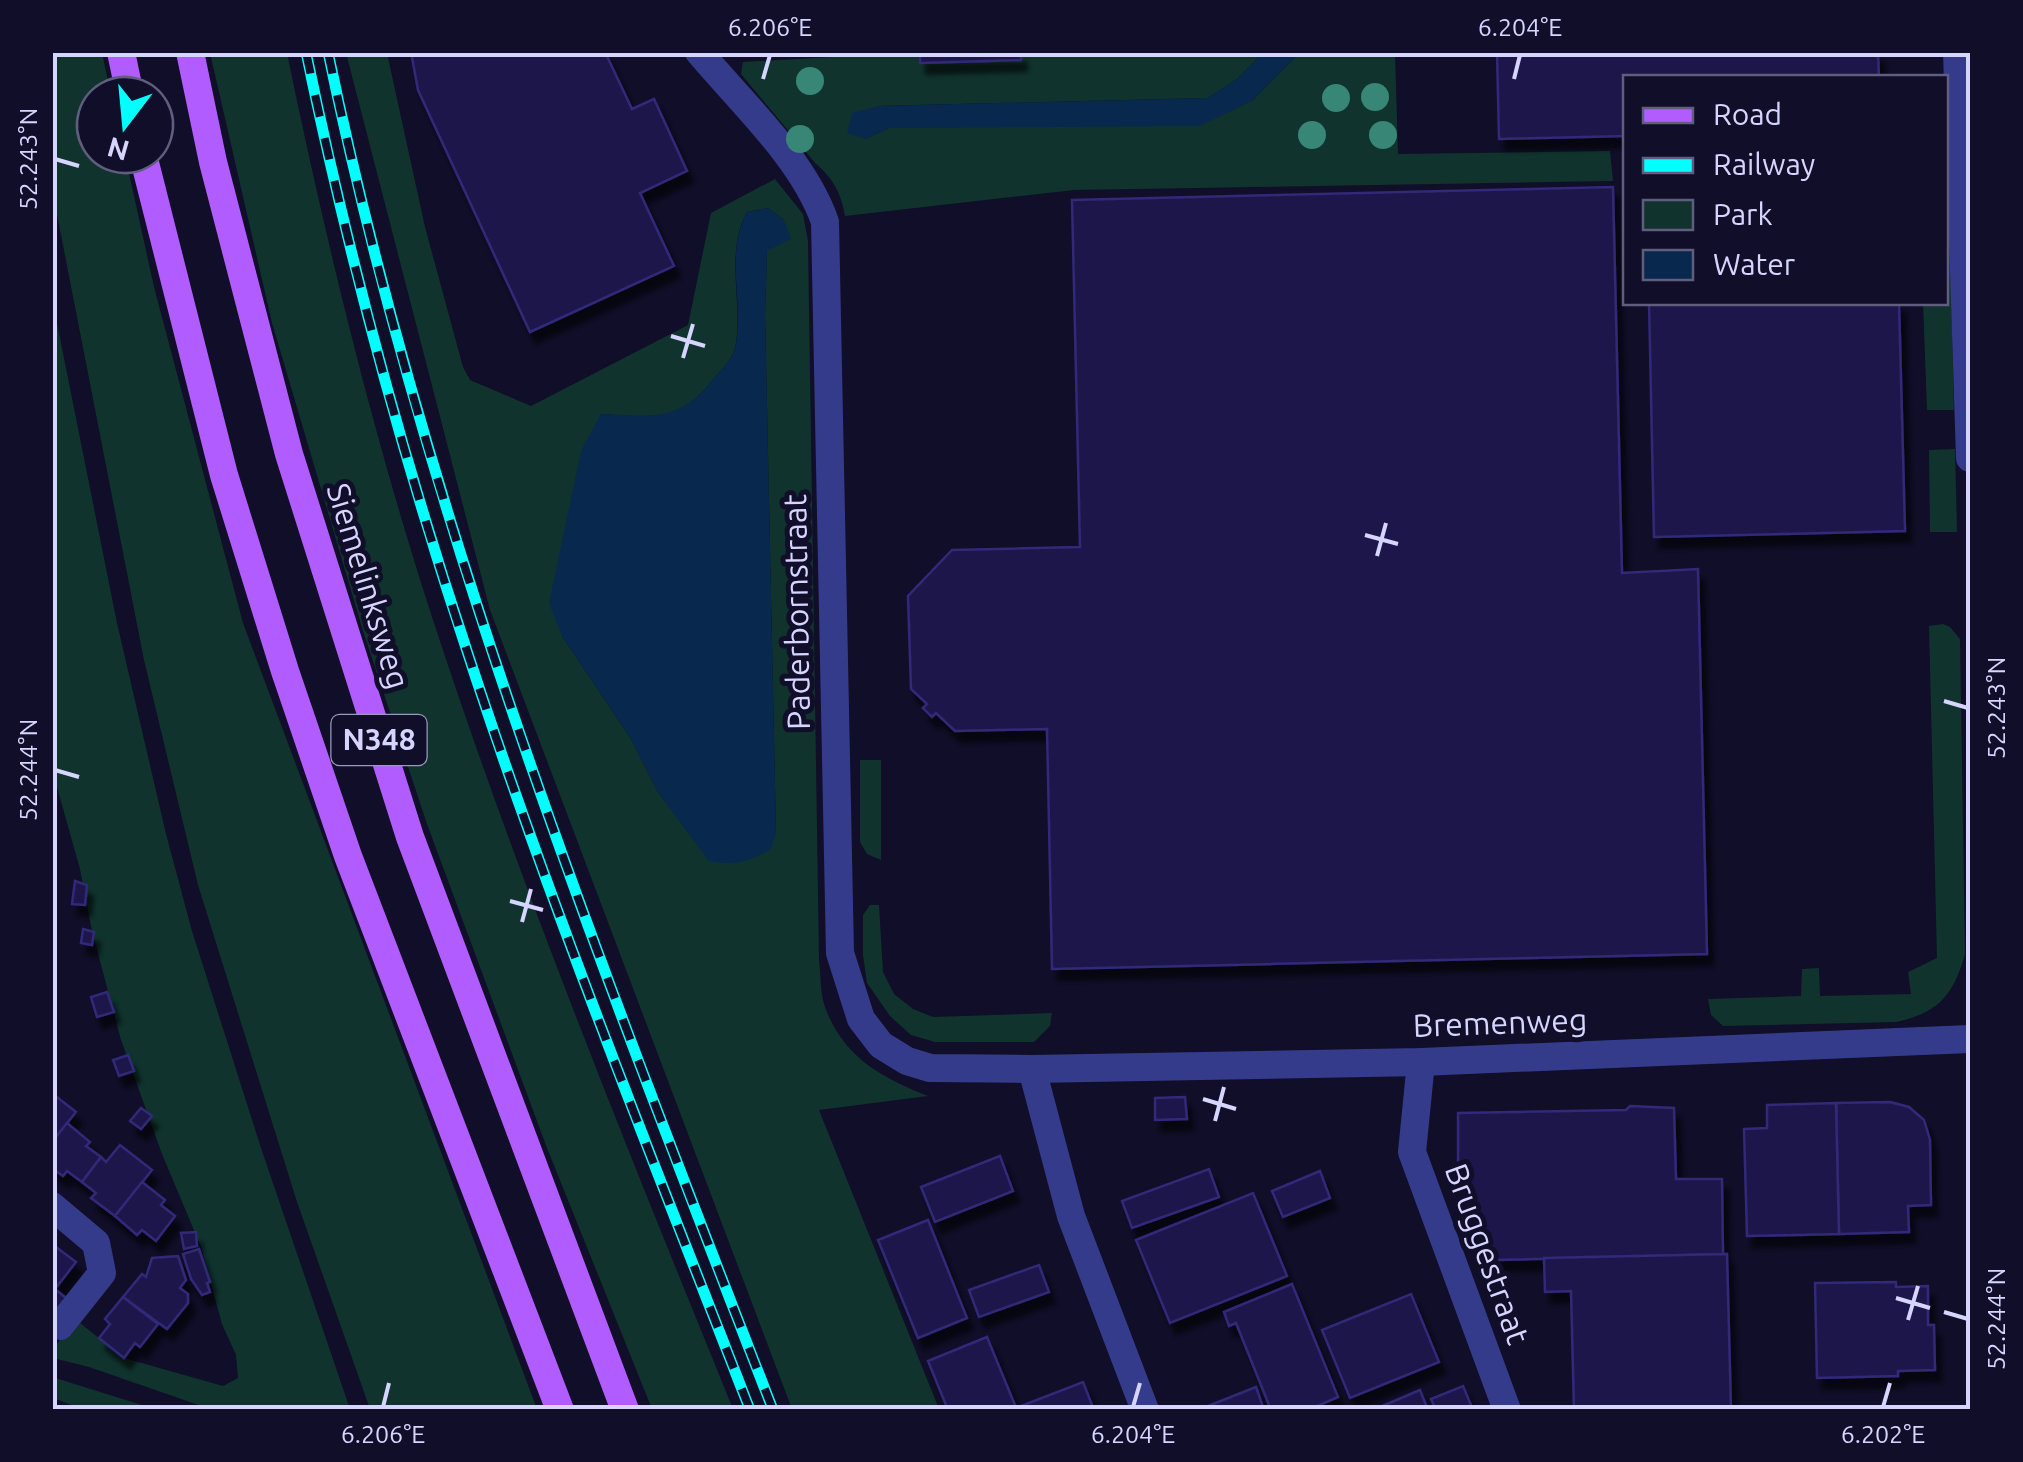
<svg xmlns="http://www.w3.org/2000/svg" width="2023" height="1462" font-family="Ubuntu,sans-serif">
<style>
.green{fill:#10332e;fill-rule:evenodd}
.water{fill:#08294d}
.building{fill:#1d184b;stroke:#302979;stroke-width:2.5;filter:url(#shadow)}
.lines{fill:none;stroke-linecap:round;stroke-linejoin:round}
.minor{stroke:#353b8b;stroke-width:28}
.primary{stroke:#b15cff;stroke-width:28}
.rail-casing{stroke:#01fffe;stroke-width:11}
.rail{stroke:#100e28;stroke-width:8;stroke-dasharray:22;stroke-linecap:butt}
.tree{fill:#378676}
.ticks{fill:none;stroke:#d6d5ff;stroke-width:4}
.labels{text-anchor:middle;stroke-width:10;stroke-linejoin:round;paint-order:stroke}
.shield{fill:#100e28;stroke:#9b99be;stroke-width:2.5}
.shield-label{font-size:30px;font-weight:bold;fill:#d6d5ff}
.street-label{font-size:32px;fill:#d6d5ff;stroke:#100e28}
.neatline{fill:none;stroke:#d6d5ff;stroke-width:4}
.ticks-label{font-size:25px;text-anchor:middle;fill:#d6d5ff}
</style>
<defs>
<filter id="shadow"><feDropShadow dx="6" dy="11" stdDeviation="2.5" flood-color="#0009"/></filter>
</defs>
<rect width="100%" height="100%" fill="#100e28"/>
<!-- green -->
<g class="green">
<path d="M1022,52L1263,53L1237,79L1208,98L879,106L865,139L889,128L1252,101L1299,53H1395L1398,154L1610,151L1613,181L1074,190L845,216C841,193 833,178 815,163L741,74L743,62L900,53H919L921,63L1021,61Z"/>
<polygon points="52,53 102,53 111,95 95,95 95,155 125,155 154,287 243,623 537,1409 370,1409 297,1202 198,885 144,660 53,194"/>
<path d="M210,53H287C326,242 372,432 432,617C520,886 627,1148 733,1409H652L547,1148L427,824L363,631L272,323Z"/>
<path d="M346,53H387L425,227L463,367L470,380L531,406L688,325L711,213L775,179L803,214L808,241L819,960C821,975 820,993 825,1007C844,1058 881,1077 928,1096L819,1110L939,1409H792L490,610ZM768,208L784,220L767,251L765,313L776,833L659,794L630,737L562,636L601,414C650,417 679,423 712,381C719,372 732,360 735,349C744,304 724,254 747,212Z"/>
<polygon points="1946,202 1949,205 1954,410 1927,410 1923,303 1946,302"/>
<polygon points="52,298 117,623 166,834 192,931 261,1148 350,1409 210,1409 89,1367 53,1358 53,1349 66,1332 71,1335 80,1323 124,1358 223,1386 238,1378 236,1355 222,1324 201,1247 162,1154 121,1040 92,931 80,869 53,773"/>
<polygon points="1955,449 1957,532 1930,532 1929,450"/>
<path d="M1943,624L1950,627L1960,639L1965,954C1954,994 1939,1013 1896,1022L1723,1026L1711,1015L1708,999L1801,996L1802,969L1819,968L1820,996L1911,994L1908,972L1937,958L1929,626Z"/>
<polygon points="860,760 881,760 881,860 867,854 860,842"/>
<polygon points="870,905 879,905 883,972 894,994 913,1009 933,1017 1052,1013 1050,1026 1034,1042 935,1042 911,1035 890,1016 867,983 863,955 863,915"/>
<polygon points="52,1377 155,1409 82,1409 53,1398"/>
</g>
<!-- water -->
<g class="water">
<polygon points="1263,53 1299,53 1252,101 1200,126 889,128 865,139 847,133 852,113 879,106 1208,98 1237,79"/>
<path d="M768,208L784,220L791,239L767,251L765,313L776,833L771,849C750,862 734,866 709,861L659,794L630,737L562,636L549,603L581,451L601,414C649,416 679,423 712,381C719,372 732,360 735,349C745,304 724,255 747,212Z"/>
</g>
<!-- building -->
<g class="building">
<polygon points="411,52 605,52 632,109 654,99 687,171 640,193 674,266 530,332 418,90"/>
<polygon points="920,52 1021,52 1021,60 920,63"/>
<polygon points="1497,52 1878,52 1879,78 1626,78 1626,136 1499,139"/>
<polygon points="1613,187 1622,573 1698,569 1707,954 1052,969 1047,729 955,731 936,713 932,717 923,708 927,704 911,689 908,596 952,550 1080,547 1072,200"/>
<polygon points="1649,302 1899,302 1905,531 1654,537"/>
<polygon points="75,881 87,885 85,905 72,904"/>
<polygon points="83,929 94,932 92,945 81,943"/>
<polygon points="107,992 114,1012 97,1017 91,997"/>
<polygon points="128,1055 134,1071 119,1076 113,1060"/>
<polygon points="53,1094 76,1112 52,1142 52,1094"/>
<polygon points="1185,1097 1187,1119 1155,1120 1155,1098"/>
<polygon points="1890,1102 1909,1107 1924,1120 1930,1140 1931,1205 1908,1206 1909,1232 1839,1234 1836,1103"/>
<polygon points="1836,1103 1839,1234 1747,1236 1744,1129 1767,1128 1767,1105"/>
<polygon points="1630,1106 1674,1108 1676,1179 1722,1179 1723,1254 1498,1260 1458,1162 1458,1113 1626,1110"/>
<polygon points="141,1108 152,1116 141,1129 130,1121"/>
<polygon points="67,1123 90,1142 86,1146 101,1157 82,1182 67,1171 63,1176 52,1168 52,1142"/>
<polygon points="120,1145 152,1170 115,1216 91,1198 96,1193 82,1182 101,1157 106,1162"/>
<polygon points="1000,1156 1013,1191 935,1222 921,1187"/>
<polygon points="1209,1169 1219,1197 1132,1228 1122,1201"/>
<polygon points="1320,1171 1330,1198 1283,1217 1272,1191"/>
<polygon points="142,1182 165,1200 161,1205 175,1216 156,1241 142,1230 137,1235 115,1216"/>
<polygon points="1253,1193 1287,1276 1170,1323 1136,1240"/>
<polygon points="928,1220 967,1318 918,1338 878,1240"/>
<polygon points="196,1232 197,1246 184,1249 181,1233"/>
<polygon points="52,1244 76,1262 55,1289 66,1298 52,1316"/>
<polygon points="199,1249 210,1282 207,1283 210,1292 202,1295 191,1279 183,1254"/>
<polygon points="1727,1254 1731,1410 1574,1410 1571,1291 1545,1292 1544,1258"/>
<polygon points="178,1256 186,1280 180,1288 188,1294 188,1303 167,1329 123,1297 142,1274 146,1277 152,1258"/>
<polygon points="1039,1265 1049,1292 979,1317 969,1290"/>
<polygon points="1896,1282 1896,1287 1928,1286 1928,1325 1934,1325 1935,1370 1898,1371 1898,1376 1817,1378 1815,1283"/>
<polygon points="1292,1284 1338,1397 1308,1410 1271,1410 1236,1323 1229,1326 1224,1312"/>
<polygon points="1411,1294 1439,1362 1350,1398 1322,1330"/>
<polygon points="123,1297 158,1324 140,1347 135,1343 124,1358 99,1338 110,1324 105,1319"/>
<polygon points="987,1337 1017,1410 948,1410 928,1361"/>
<polygon points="1083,1382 1094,1410 1017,1410 1016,1408"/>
<polygon points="1463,1386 1473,1410 1436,1410 1431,1399"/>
<polygon points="1256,1387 1264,1410 1198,1410"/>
<polygon points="1420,1390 1428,1410 1373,1410"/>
</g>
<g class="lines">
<!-- minor -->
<g class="minor">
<path d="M699,52C741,102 804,160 825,222L840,953L861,1019L881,1045L907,1061L930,1068L1032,1069L1421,1062L1970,1039"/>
<polyline points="1957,52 1970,458"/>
<polyline points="1421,1062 1412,1152 1507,1410"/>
<polyline points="1032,1069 1071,1216 1145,1410"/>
<polyline points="52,1206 96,1243 102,1273 60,1326"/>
</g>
<!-- primary -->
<g class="primary">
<polyline points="121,52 130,95"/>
<polyline points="190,52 213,162 289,454 410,837 625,1410"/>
<polyline points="143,155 224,475 285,671 348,856 560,1410"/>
</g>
<defs>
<g id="rail">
<path d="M306,52C348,255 402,455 467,651C551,908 652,1158 750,1410"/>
<path d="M328,52C425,521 600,965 773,1410"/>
</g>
</defs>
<!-- rail casing -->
<use href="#rail" class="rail-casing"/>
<!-- rail -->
<use href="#rail" class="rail"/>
</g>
<!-- trees -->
<g class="tree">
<circle cx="810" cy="81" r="14"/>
<circle cx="1375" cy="97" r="14"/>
<circle cx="1336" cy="98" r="14"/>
<circle cx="1312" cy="135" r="14"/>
<circle cx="1383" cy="135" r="14"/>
<circle cx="800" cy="139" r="14"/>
</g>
<!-- ticks -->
<path class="ticks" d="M763,79L770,55M1514,79L1520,55M55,159L79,166M671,336L705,346M683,358L693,324M1365,535L1398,544M1377,556L1386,523M1944,701L1968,708M55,770L79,777M510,901L543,910M522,922L531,889M1203,1099L1236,1109M1215,1121L1224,1087M1896,1298L1930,1308M1944,1312L1968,1319M1908,1320L1918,1286M383,1407L389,1383M1133,1407L1140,1383M1883,1407L1890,1383"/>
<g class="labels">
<!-- shield labels -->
<rect class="shield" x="331.5" y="715" width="95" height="50" rx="8"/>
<g class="shield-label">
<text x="379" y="750">N348</text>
</g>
<!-- street labels -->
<g class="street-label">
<text transform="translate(368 586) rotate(73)" y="11">Siemelinksweg</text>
<text transform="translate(797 612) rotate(-91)" y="11">Paderbornstraat</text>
<text transform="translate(1500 1023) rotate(-2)" y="11">Bremenweg</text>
<text transform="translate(1487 1254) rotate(70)" y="11">Bruggestraat</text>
</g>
</g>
<!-- border -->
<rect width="2023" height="1462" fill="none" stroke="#100e28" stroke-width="110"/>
<!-- legend -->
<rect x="1623" y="75" width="325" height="230" fill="#100e28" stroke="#5f5e7e" stroke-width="2.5"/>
<rect x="1643" y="108" width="50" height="15" fill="#b15cff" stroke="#5f5e7e" stroke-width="2.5"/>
<text x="1713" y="125" font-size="30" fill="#d6d5ff">Road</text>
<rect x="1643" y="158" width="50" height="15" fill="#01fffe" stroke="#5f5e7e" stroke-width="2.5"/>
<text x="1713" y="175" font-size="30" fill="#d6d5ff">Railway</text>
<rect x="1643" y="200" width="50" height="30" fill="#10332e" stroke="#5f5e7e" stroke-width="2.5"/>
<text x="1713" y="225" font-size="30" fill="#d6d5ff">Park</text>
<rect x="1643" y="250" width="50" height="30" fill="#08294d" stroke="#5f5e7e" stroke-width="2.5"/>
<text x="1713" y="275" font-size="30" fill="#d6d5ff">Water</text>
<!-- north arrow -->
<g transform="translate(125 125) rotate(196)"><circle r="48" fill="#100e28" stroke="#5f5e7e" stroke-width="2.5"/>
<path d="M0-8L18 38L0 25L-18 38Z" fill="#01fffe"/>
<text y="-15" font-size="28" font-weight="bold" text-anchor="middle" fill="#d6d5ff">N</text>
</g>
<rect x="55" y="55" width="1913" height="1352" class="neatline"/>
<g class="ticks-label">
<text x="770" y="36">6.206°E</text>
<text x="1520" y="36">6.204°E</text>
<text transform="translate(28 159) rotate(-90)" y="9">52.243°N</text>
<text transform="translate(1996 708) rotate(-90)" y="9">52.243°N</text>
<text transform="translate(28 770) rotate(-90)" y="9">52.244°N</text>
<text transform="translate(1996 1319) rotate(-90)" y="9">52.244°N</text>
<text x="383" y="1443">6.206°E</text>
<text x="1133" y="1443">6.204°E</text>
<text x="1883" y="1443">6.202°E</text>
</g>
</svg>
